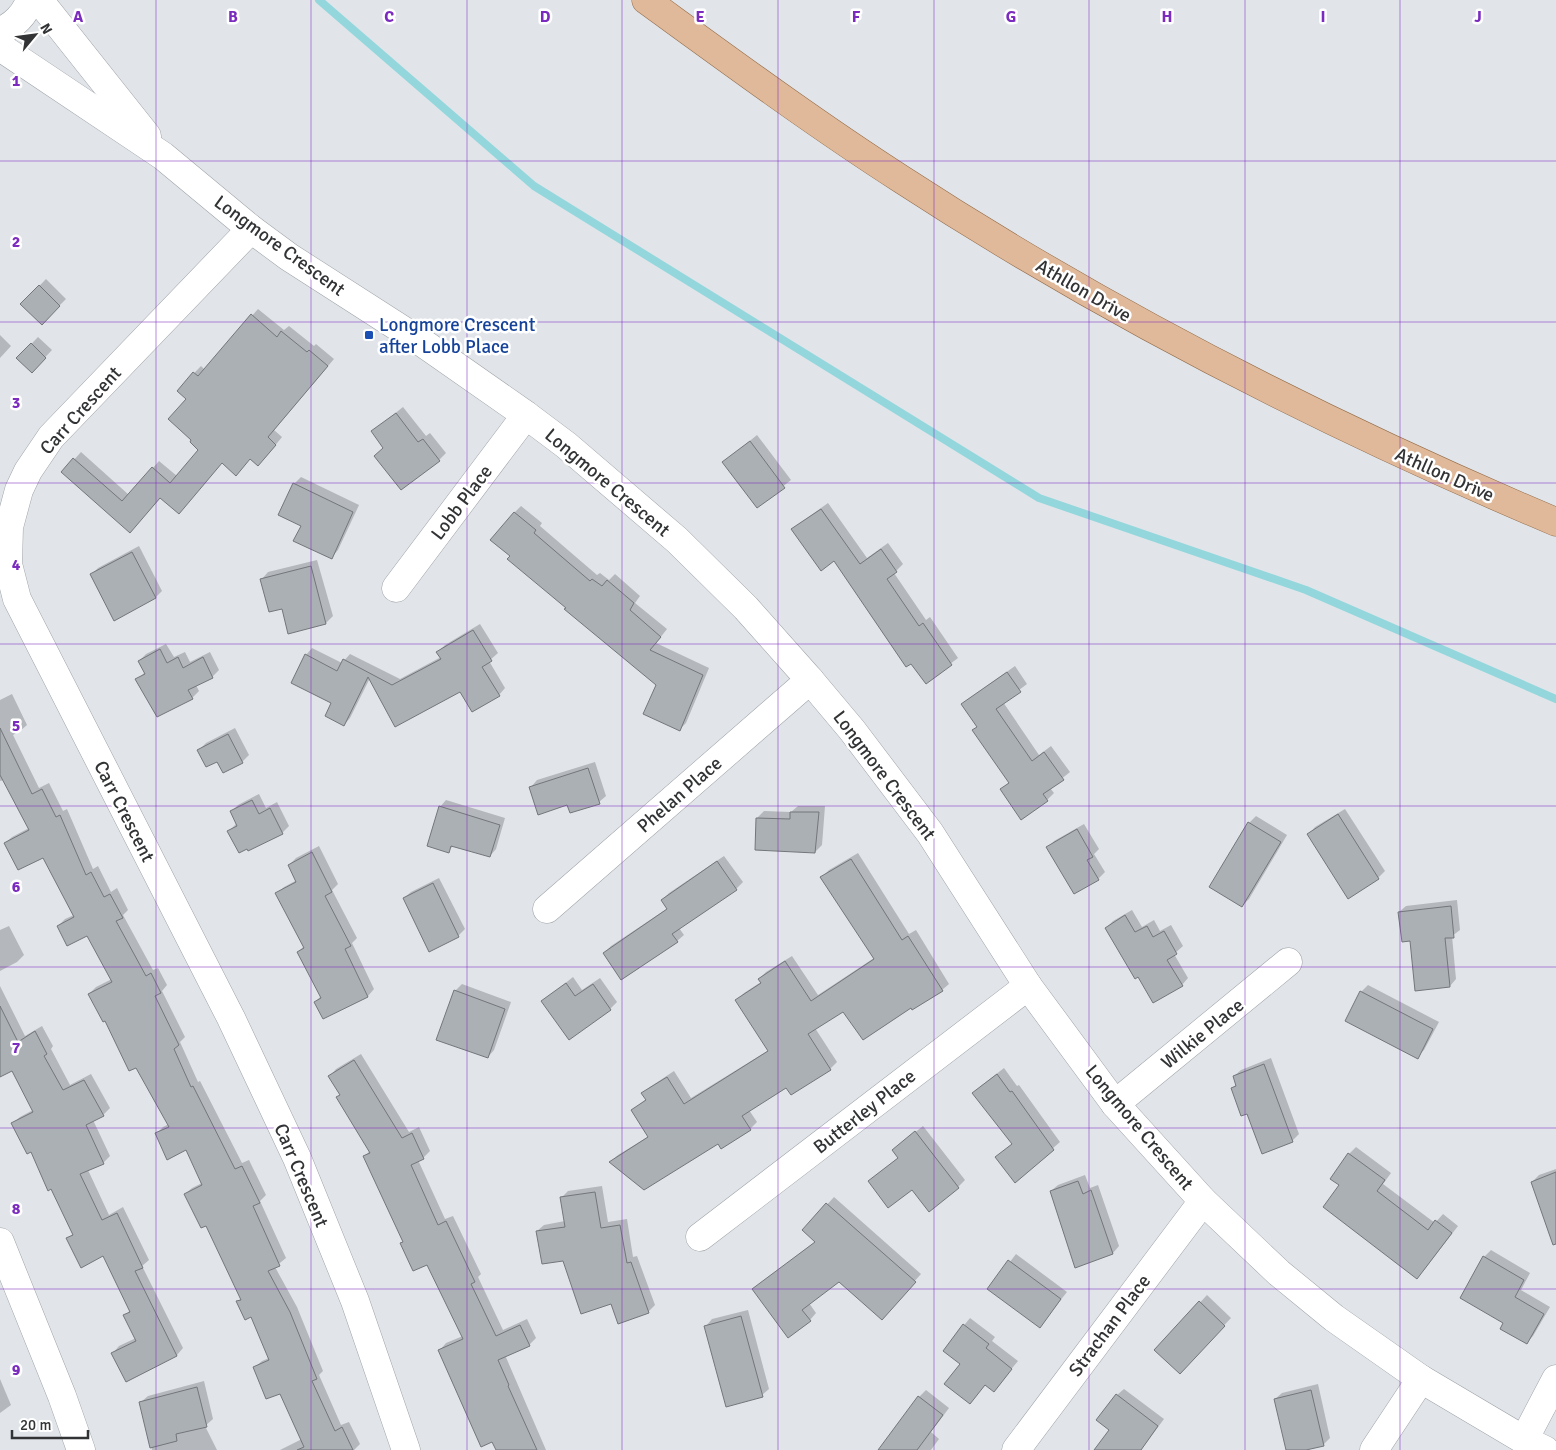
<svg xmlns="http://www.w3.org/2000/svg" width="1556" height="1450" font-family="Signika,sans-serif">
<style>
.shadow{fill:#0003}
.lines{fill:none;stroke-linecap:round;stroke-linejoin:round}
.stream{stroke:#93d7dc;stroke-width:8}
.building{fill:#abb0b4;stroke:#73777b}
.minor-casing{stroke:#9fa4a8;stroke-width:29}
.major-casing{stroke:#946c4a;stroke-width:29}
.minor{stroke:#fff;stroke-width:28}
.major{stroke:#dfb999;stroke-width:28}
.grid{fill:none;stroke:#7b2cbf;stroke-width:1;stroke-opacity:0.55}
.transit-dot{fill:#1a4fb4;stroke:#fff;stroke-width:2}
.labels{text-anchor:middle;stroke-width:5;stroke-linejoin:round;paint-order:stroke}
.street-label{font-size:19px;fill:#313335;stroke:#fff}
.transit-label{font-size:19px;fill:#164399;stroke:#fff;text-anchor:start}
.grid-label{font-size:16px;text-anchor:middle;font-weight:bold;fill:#7b2cbf;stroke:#fff;stroke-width:5;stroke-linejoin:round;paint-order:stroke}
</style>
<rect width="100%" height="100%" fill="#e1e5ea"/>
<!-- shadow -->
<g class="shadow">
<polygon points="46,279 66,299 42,323 22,304"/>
<polygon points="258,309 284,330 289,326 314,346 316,344 334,359 274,430 282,437 265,458 251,458 223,462 161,497 136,525 63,472 81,452 129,495 159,461 177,476 200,450 188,399 178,390 201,366 205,370"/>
<polygon points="0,335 11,346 0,358"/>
<polygon points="38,337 52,350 38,365 18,358"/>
<polygon points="403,407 426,436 430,433 446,453 439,460 384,448 373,431"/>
<polygon points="757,435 791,480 757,507 724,462"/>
<polygon points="301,477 359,505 338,550 332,557 302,525 294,484"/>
<polygon points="828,503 867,558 888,543 903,564 894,573 926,620 930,617 958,658 926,682 834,559 793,529 800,523"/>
<polygon points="521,506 542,523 540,526 597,575 600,573 609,580 615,574 640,596 635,603 667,629 656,643 709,668 686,723 679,730 657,685 567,608 511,556 514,513"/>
<polygon points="139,546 162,591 156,597 91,575 98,568"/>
<polygon points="317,560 333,616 326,623 262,579 268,572"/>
<polygon points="480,624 498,653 489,661 505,688 499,695 461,690 396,725 370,678 350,718 344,725 306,655 312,648 342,663 350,654 400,679 441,657 438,652 445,645"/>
<polygon points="166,644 174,657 185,652 190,662 210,652 219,670 212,677 196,685 199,691 192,698 137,680 145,672 139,661 146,654"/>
<polygon points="1015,666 1027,684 1003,702 1039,755 1051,746 1070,772 1050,788 1054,793 1047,800 1002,790 1009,782 974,730 978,726 963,704 970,698"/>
<polygon points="12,694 27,725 20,731 13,735 39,788 49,783 63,811 67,809 93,869 98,866 111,892 117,888 128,910 123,915 153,970 158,968 167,985 162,991 185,1037 180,1042 198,1082 200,1081 242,1163 249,1160 266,1195 260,1201 286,1258 275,1267 297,1307 323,1371 319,1375 341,1425 349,1422 360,1444 354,1450 280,1450 302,1439 280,1392 255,1367 262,1361 269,1358 251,1316 238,1302 241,1298 207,1224 185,1194 192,1188 202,1183 187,1148 156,1134 163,1127 169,1124 136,1066 89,994 96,987 112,979 87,934 58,926 65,919 74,915 44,856 5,843 12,837 29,828 4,780 0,781 0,700"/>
<polygon points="235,728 249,755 242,762 218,760 199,750 206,743"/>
<polygon points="595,762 606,796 599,802 568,804 531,787 537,780"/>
<polygon points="259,794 266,808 277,802 289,826 282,833 249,850 229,831 237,823 231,812 238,805"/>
<polygon points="446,800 505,818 496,849 490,856 454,845 448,851 440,807"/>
<polygon points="798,806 825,806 822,845 815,852 757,818 764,811 791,812"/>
<polygon points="1345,809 1385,871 1378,878 1349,897 1309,834 1315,827"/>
<polygon points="1256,816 1287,835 1249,899 1242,906 1249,823"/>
<polygon points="1084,824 1099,849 1094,854 1105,872 1098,879 1048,848 1054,841"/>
<polygon points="319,846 338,884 332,890 357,938 352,943 374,989 368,996 323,1018 315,1002 321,996 298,952 304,946 277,893 284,887 297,880 289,865 296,858"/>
<polygon points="858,853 909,934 916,930 949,984 942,990 911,1007 844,1010 815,1028 837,1062 830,1069 791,1094 786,1086 749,1110 757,1122 750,1129 718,1142 611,1161 618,1155 649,1136 633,1110 646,1099 643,1094 650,1087 674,1071 691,1098 769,1050 737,1000 744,993 761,982 759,979 766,972 792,956 818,995 874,958 822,877 829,870"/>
<polygon points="724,856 743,882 736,889 679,928 684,935 677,941 604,953 611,946 668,908 662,900 669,893"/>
<polygon points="439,878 465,929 458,936 404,898 411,892"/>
<polygon points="1457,900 1460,930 1452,936 1456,979 1450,986 1411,940 1399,912 1406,906"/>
<polygon points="1132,910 1142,927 1154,920 1160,931 1171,925 1183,946 1174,954 1188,978 1182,985 1139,975 1106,928 1113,921"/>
<polygon points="9,926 24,955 17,962 0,971 0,930"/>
<polygon points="573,977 582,990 600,978 617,1002 610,1009 543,1001"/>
<polygon points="462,984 511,1002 494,1050 488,1057 455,991"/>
<polygon points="1368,985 1439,1022 1424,1050 1417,1057 1347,1020 1361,992"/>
<polygon points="0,986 25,1036 42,1026 53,1046 51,1049 70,1085 91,1074 110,1108 103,1115 93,1120 110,1156 103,1163 88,1170 109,1215 123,1207 149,1260 142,1266 183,1348 177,1355 126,1380 113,1353 119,1346 136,1338 125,1316 131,1309 103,1254 68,1238 74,1233 31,1150 13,1123 20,1117 33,1110 13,1069 0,1075"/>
<polygon points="361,1054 409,1132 419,1127 430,1151 423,1158 418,1160 445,1219 453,1216 481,1274 478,1277 503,1330 527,1319 536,1338 529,1345 505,1355 546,1450 498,1450 440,1350 446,1343 463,1336 427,1263 401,1244 404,1241 364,1156 370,1151 338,1097 341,1094 330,1076 336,1069"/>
<polygon points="1271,1058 1299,1134 1292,1141 1248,1112 1232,1088 1237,1084 1234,1076 1241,1070"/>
<polygon points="1004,1068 1017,1086 1019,1085 1060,1142 1015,1181 997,1157 1013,1143 981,1086"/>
<polygon points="923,1126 965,1180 958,1187 912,1188 869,1181 899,1157 893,1150"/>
<polygon points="1356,1147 1391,1173 1383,1184 1435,1223 1443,1214 1458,1226 1424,1270 1341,1185 1349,1154"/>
<polygon points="1556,1169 1556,1227 1532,1182 1539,1175"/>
<polygon points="1085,1175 1090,1188 1098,1185 1119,1246 1113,1253 1051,1191 1058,1185"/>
<polygon points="602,1186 608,1222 627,1219 633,1257 637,1256 655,1305 648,1312 612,1302 563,1259 537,1231 544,1225 565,1221 561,1198 568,1191"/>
<polygon points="834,1197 921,1274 888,1311 839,1280 809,1303 816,1313 810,1320 753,1289 816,1241 804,1230"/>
<polygon points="1491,1250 1530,1273 1521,1290 1550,1307 1533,1336 1526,1343 1505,1322 1484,1257"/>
<polygon points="1016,1254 1067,1292 1039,1327 989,1289"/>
<polygon points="1207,1295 1231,1318 1187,1365 1156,1350"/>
<polygon points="748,1310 769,1389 762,1395 706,1326 712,1319"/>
<polygon points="970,1318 995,1337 992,1341 1018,1361 994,1390 986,1384 970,1402 961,1363 944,1350"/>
<polygon points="0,1379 11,1405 0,1413"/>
<polygon points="204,1381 213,1419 205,1426 217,1450 152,1450 141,1402 148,1396"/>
<polygon points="1318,1384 1330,1438 1323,1445 1300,1450 1288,1450 1275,1399 1282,1393"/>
<polygon points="1124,1389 1164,1419 1141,1450 1096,1450 1111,1430 1117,1395"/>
<polygon points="926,1390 949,1408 931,1432 939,1439 931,1450 881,1450 919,1397"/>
</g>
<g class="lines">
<!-- stream -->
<polyline class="stream" points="319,0 534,186 1039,498 1306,590 1556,699"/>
</g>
<!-- building -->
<g class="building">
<polygon points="39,285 60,306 42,325 20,304"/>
<polygon points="251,314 277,337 281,331 307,352 309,350 328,366 268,437 276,445 258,466 250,459 236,476 222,463 179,514 160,498 130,533 61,472 73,458 122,501 152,467 170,483 198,450 190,442 191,440 168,419 186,399 177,391 193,372 198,376"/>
<polygon points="31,343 46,358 32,373 16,358"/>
<polygon points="396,413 418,442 423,439 440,461 401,490 374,456 383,448 371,431"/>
<polygon points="750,441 785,488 757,508 722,462"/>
<polygon points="293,483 353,512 332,559 293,541 301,526 278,515"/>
<polygon points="821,509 860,564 881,549 897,572 887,579 919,626 923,623 952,665 926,684 911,664 906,667 834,561 821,571 791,529"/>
<polygon points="514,512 536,530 534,533 590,581 592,579 602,586 607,580 634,603 630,610 661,637 650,650 703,675 680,731 643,714 656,685 564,609 566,608 507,559 510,556 490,540"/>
<polygon points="132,552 156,598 114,621 90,574"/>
<polygon points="311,566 326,624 288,634 282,609 269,612 260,579"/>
<polygon points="473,630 492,661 482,667 500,696 472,712 460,692 395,727 368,677 344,726 325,716 331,703 291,683 305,654 337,671 343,659 392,685 441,659 436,652"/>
<polygon points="160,649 167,663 178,657 183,668 203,657 213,678 188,690 193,699 157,717 135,679 145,674 138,661"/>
<polygon points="1007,672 1021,692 996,709 1032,761 1044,752 1064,780 1043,794 1048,801 1021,820 1000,789 1009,783 972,730 977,727 961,704"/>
<polygon points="0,728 32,794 42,789 56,817 60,815 86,875 91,872 104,897 110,894 123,918 116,921 146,976 151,973 161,993 155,996 179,1045 174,1049 191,1087 193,1086 235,1169 242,1166 260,1203 253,1206 280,1266 268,1271 290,1312 317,1379 312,1381 335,1431 342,1427 353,1450 297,1450 304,1447 280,1394 266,1399 253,1367 269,1360 251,1317 245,1320 236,1301 241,1300 206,1226 201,1228 184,1194 202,1185 186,1150 167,1160 155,1133 169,1127 136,1068 129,1071 105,1021 103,1022 88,994 112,982 87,936 67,946 57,926 74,917 43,858 18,870 4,843 29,830 0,775"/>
<polygon points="228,734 243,763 223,773 217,762 206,767 197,750"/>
<polygon points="588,768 600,804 570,813 567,805 538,815 529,787"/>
<polygon points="252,800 259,814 270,808 283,834 248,851 247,849 239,853 227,831 237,826 230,811"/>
<polygon points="439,806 500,825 490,857 451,846 449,853 427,846"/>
<polygon points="790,812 819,812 815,853 755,850 756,818 790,819"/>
<polygon points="1338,814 1379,879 1348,899 1307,834"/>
<polygon points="1248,822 1281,842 1242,907 1209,887"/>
<polygon points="1077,829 1093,857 1087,860 1099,880 1074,894 1046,847"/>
<polygon points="312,852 332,892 325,896 351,946 345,949 368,997 323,1019 314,1002 321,998 297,952 304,948 275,893 296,882 288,865"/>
<polygon points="851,859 902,940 908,936 943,991 912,1010 911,1008 863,1040 843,1012 808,1034 831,1070 791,1095 786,1088 742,1116 751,1130 721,1149 718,1144 644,1190 609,1162 648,1137 631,1110 646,1100 641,1093 667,1077 684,1104 768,1051 735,1000 761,983 758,979 785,961 811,1001 874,959 820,877"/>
<polygon points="717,861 737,890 672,934 678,942 621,980 603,953 667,909 661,900"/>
<polygon points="433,883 459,937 429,952 403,898"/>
<polygon points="1451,906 1454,938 1445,938 1450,987 1415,991 1410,941 1402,942 1398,912"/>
<polygon points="1125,915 1135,932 1147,926 1153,937 1164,931 1177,954 1167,960 1183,986 1153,1003 1138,977 1135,979 1105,928"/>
<polygon points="566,983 575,996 593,984 611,1010 569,1040 541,1001"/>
<polygon points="454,990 505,1009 488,1058 436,1040"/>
<polygon points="1360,991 1433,1029 1418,1059 1345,1021"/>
<polygon points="0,1006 18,1042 35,1031 47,1054 44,1056 63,1090 84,1080 104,1116 86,1125 104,1164 80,1174 102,1220 117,1213 143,1268 135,1271 177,1356 126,1382 111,1353 136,1341 123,1315 130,1312 103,1256 81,1268 66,1238 73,1235 51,1189 48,1191 31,1152 27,1154 11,1123 33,1112 12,1071 0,1077"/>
<polygon points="354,1060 402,1138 412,1133 424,1159 411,1165 438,1225 446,1221 475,1282 471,1284 496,1336 520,1325 530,1346 498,1360 509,1385 508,1386 537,1450 496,1450 492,1442 481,1447 438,1350 463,1339 427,1265 413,1271 400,1243 403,1242 363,1156 370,1153 336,1097 340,1095 328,1076"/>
<polygon points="1264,1064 1293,1142 1262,1154 1247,1114 1241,1116 1231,1088 1236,1086 1233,1076"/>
<polygon points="997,1074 1010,1092 1012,1091 1054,1150 1015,1183 995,1157 1012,1144 972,1093"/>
<polygon points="915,1131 959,1188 929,1212 912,1190 888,1208 868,1181 898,1158 892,1150"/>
<polygon points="1348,1153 1385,1180 1377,1191 1428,1230 1435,1220 1452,1233 1417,1279 1323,1207 1339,1185 1330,1179"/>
<polygon points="1556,1172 1556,1244 1553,1245 1531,1182"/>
<polygon points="1078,1181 1083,1194 1091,1190 1113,1254 1075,1268 1050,1191"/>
<polygon points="595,1192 601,1228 620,1225 627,1263 631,1262 649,1313 618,1324 611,1304 581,1314 563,1261 542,1264 536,1231 565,1227 560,1197"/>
<polygon points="826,1203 916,1282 882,1320 839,1282 802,1310 811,1321 788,1338 752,1289 815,1242 802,1230"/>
<polygon points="1483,1256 1524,1280 1515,1297 1544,1314 1527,1344 1500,1329 1503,1323 1460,1298"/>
<polygon points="1008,1260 1061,1299 1040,1328 987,1289"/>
<polygon points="1199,1301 1225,1326 1180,1374 1154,1350"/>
<polygon points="741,1316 763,1397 726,1407 704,1326"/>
<polygon points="963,1324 989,1344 986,1348 1012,1369 994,1392 985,1385 970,1404 944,1384 960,1364 943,1351"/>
<polygon points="197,1387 207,1427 176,1434 177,1441 150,1448 139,1402"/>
<polygon points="1311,1390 1324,1446 1306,1450 1286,1450 1274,1399"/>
<polygon points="1116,1394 1158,1426 1141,1450 1094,1450 1109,1430 1096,1420"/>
<polygon points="918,1396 943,1415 917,1450 878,1450"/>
</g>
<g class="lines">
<defs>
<g id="minor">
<polyline points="39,0 147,136"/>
<path d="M0,31C14,26 25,14 30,0"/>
<polyline points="0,47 163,156 251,229 289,257 423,343 526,415 566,445 677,540 746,608 810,680 852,730 930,833 1028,986 1115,1104 1203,1201 1279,1273 1334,1318 1421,1379 1524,1440 1545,1450"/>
<polyline points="251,229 51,437 28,471 19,490 9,527 8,564 17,599 231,1018 297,1158 355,1301 406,1450"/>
<polyline points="396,588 526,415"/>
<polyline points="547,909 810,680"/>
<polyline points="1115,1104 1288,962"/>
<polyline points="700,1237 1028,986"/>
<polyline points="0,1242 62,1396 81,1450"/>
<polyline points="1524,1440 1556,1379"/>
<polyline points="1016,1450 1203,1201"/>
<polyline points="1374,1450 1421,1379"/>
</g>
<path id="major" d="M646,0C730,61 814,123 901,179C1108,314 1329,426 1556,522"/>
</defs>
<!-- minor casing -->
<use href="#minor" class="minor-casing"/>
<!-- major casing -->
<use href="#major" class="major-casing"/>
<!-- minor -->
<use href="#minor" class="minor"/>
<!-- major -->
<use href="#major" class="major"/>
</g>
<!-- grid -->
<path class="grid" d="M156,0V1450M311,0V1450M467,0V1450M622,0V1450M778,0V1450M934,0V1450M1089,0V1450M1245,0V1450M1400,0V1450M0,161H1556M0,322H1556M0,483H1556M0,644H1556M0,806H1556M0,967H1556M0,1128H1556M0,1289H1556"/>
<!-- markers -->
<rect class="transit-dot" x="364" y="330" width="10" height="10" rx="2.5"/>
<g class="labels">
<!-- street labels -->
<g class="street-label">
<text transform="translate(280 245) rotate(36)" y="7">Longmore Crescent</text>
<text transform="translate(1084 290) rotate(30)" y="7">Athllon Drive</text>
<text transform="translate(80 410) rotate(-48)" y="7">Carr Crescent</text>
<text transform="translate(1445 474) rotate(24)" y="7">Athllon Drive</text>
<text transform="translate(608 482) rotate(40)" y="7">Longmore Crescent</text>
<text transform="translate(461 502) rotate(-53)" y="7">Lobb Place</text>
<text transform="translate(885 775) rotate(53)" y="7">Longmore Crescent</text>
<text transform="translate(679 794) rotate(-41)" y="7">Phelan Place</text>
<text transform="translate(125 811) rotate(63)" y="7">Carr Crescent</text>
<text transform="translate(1202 1033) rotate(-39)" y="7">Wilkie Place</text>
<text transform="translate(864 1111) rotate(-38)" y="7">Butterley Place</text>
<text transform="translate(1140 1127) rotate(50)" y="7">Longmore Crescent</text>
<text transform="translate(302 1175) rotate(67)" y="7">Carr Crescent</text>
<text transform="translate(1109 1325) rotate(-53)" y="7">Strachan Place</text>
</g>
<!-- transit labels -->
<g class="transit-label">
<text x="379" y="331">Longmore Crescent<tspan x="379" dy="22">after Lobb Place</tspan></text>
</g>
</g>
<g class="grid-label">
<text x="78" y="22">A</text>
<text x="233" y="22">B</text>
<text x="389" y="22">C</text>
<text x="545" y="22">D</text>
<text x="700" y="22">E</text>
<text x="856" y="22">F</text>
<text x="1011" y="22">G</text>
<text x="1167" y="22">H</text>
<text x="1323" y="22">I</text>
<text x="1478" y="22">J</text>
<text x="16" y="86">1</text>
<text x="16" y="247">2</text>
<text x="16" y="408">3</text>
<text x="16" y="570">4</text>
<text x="16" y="731">5</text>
<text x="16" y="892">6</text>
<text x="16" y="1053">7</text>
<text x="16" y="1214">8</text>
<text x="16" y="1375">9</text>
</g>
<!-- north arrow -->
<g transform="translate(35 35) rotate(61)" stroke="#ffffff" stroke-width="4" paint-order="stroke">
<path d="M0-4L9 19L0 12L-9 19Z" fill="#313335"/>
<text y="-8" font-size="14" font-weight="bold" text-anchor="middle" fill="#313335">N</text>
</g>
<!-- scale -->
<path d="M12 1430v8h76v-8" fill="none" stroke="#313335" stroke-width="2.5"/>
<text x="20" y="1430" font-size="15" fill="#313335" stroke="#ffffff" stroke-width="4" paint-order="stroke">20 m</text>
</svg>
